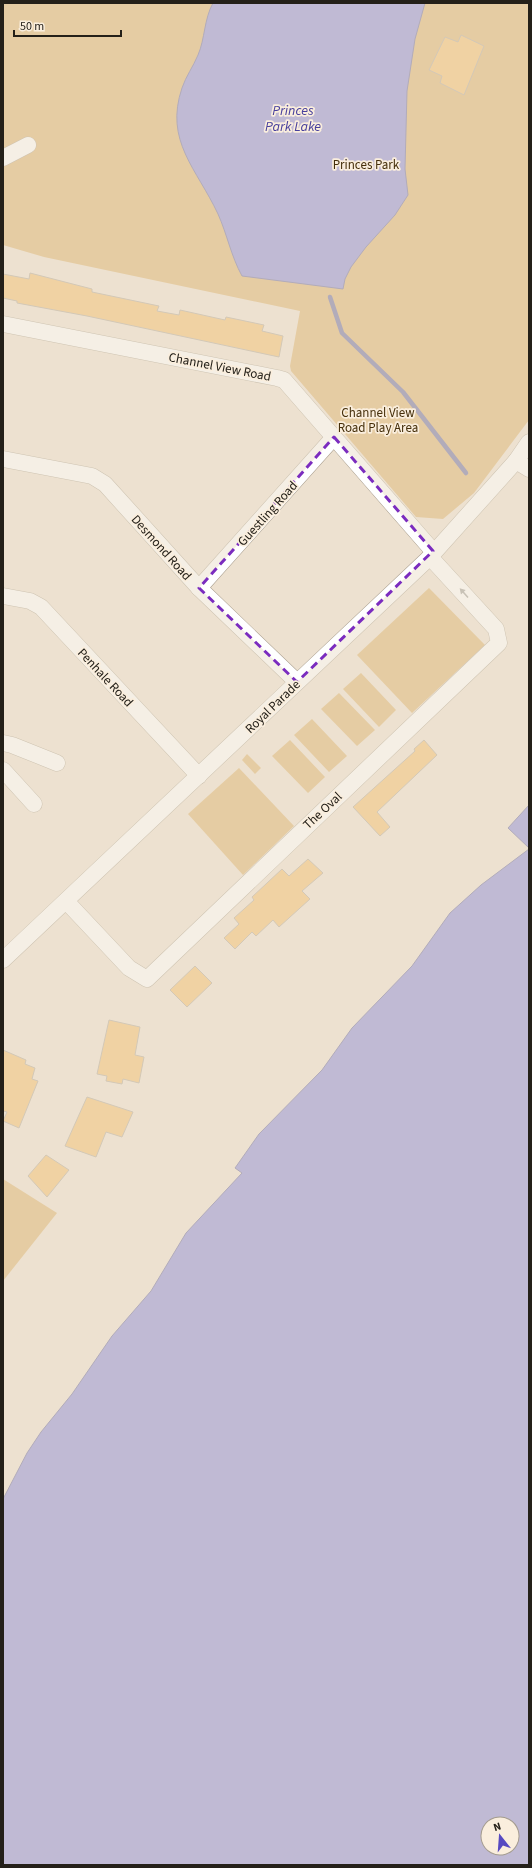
<svg xmlns="http://www.w3.org/2000/svg" width="532" height="1868" font-family="'Source Sans 3',sans-serif">
<style>
.green{fill:#dcb16e}
.water{fill:#898ad9;stroke:#6b6a9f;fill-rule:evenodd}
.lines{fill:none;stroke-linecap:round;stroke-linejoin:round}
.stream{stroke:#6b6a9f;stroke-width:4.5}
.building{fill:#f4bf6d;stroke:#b4a999}
.minor-casing{stroke:#aba090;stroke-width:17}
.minor{stroke:#fff;stroke-width:16}
.oneway{fill:#9c9b98}
.marked{fill:none;stroke:#7b2cbf;stroke-width:3;stroke-dasharray:8 5;stroke-linejoin:round}
.labels{text-anchor:middle;stroke-width:3.5;stroke-linejoin:round;paint-order:stroke}
.park-label{font-size:13px;fill:#452f0b;stroke:#faeedd}
.street-label{font-size:13px;fill:#242019;stroke:#faeedd}
.water-label{font-size:14px;font-style:italic;fill:#48409d;stroke:#faeedd}
</style>
<rect width="100%" height="100%" fill="#ede1d0"/>
<!-- green -->
<g class="green">
<polygon points="3,3 529,3 529,420 474,493 443,519 416,517 291,371 290,366 300,311 44,257 3,245"/>
<polygon points="429,588 485,645 412,713 357,655"/>
<polygon points="361,673 396,710 379,727 343,689"/>
<polygon points="339,693 375,730 357,746 321,709"/>
<polygon points="312,719 347,756 329,772 294,735"/>
<polygon points="290,740 325,777 308,793 272,756"/>
<polygon points="247,754 261,768 255,774 242,760"/>
<polygon points="239,768 294,826 243,875 188,814"/>
<polygon points="3,1179 57,1213 3,1281"/>
</g>
<!-- water -->
<g class="water">
<path d="M213,3H425L415,39L407,91L405,169L408,195L395,215L366,247L351,267L345,279L343,289L242,276C231,256 227,234 218,214C197,169 164,141 182,88C186,76 193,67 198,55C205,39 204,19 213,3Z"/>
<polygon points="529,805 529,848 508,828"/>
<path d="M529,849V1865H3V1499L27,1453L41,1432L72,1394L112,1336L151,1291L186,1233L242,1173L235,1168L259,1134L322,1070L352,1028L412,966L450,913L481,885ZM488,1824H512V1848H488Z"/>
</g>
<g class="lines">
<!-- stream -->
<polyline class="stream" points="330,297 342,333 403,392 466,473"/>
</g>
<!-- building -->
<g class="building">
<polygon points="461,35 484,46 464,95 440,83 442,76 429,70 445,37 458,42"/>
<polygon points="30,273 92,289 92,292 159,306 157,311 179,315 180,310 225,320 226,317 264,325 262,331 283,336 279,357 87,316 17,303 17,301 3,298 3,274 29,279"/>
<polygon points="424,740 437,755 377,812 390,827 380,836 353,807 415,751 414,749"/>
<polygon points="308,859 323,873 302,891 310,899 279,927 273,920 256,936 252,932 235,949 224,938 239,924 234,918 254,900 252,897 282,869 289,876"/>
<polygon points="195,966 212,983 187,1007 170,990"/>
<polygon points="109,1020 140,1027 135,1055 144,1057 139,1083 123,1079 122,1084 106,1081 107,1076 97,1074"/>
<polygon points="3,1050 26,1060 25,1064 35,1068 32,1079 38,1081 19,1128 3,1121 7,1112 3,1111"/>
<polygon points="87,1097 133,1112 122,1137 106,1132 96,1157 65,1146"/>
<polygon points="46,1155 69,1170 47,1197 28,1176"/>
</g>
<g class="lines">
<defs>
<g id="minor">
<polyline points="3,158 28,145"/>
<polyline points="3,324 277,378 284,380 433,551"/>
<polyline points="3,459 92,476 105,484 199,588 297,682"/>
<polyline points="516,461 529,469"/>
<polyline points="199,588 334,437"/>
<polyline points="3,596 30,601 41,607 199,776"/>
<polyline points="3,743 12,745 57,763"/>
<polyline points="3,770 34,804"/>
<polyline points="66,901 129,968 147,979 499,643 496,629 430,557"/>
<polyline points="3,960 430,557 516,461 529,442"/>
</g>
</defs>
<!-- minor casing -->
<use href="#minor" class="minor-casing"/>
<!-- minor -->
<use href="#minor" class="minor"/>
</g>
<!-- one-way arrows -->
<defs><path id="oneway-solid" d="M-6-.8H1V-3.2L6.5 0L1 3.2V.8H-6Z"/></defs>
<use class="oneway" href="#oneway-solid" transform="translate(464 593) rotate(-132)"/>
<!-- marked area -->
<path d="M0 0H532V1868H0ZM334,437L433,551L297,682L199,588Z" fill="#ede1d0" fill-opacity=".55" fill-rule="evenodd"/>
<path class="marked" d="M334,437L433,551L297,682L199,588Z"/>
<g class="labels">
<!-- park labels -->
<g class="park-label">
<text x="366" y="169">Princes Park</text>
<text x="378" y="417">Channel View<tspan x="378" dy="15">Road Play Area</tspan></text>
</g>
<!-- street labels -->
<g class="street-label">
<text transform="translate(220 366) rotate(11)" y="5">Channel View Road</text>
<text transform="translate(267 513) rotate(-48)" y="5">Guestling Road</text>
<text transform="translate(162 547) rotate(48)" y="5">Desmond Road</text>
<text transform="translate(106 677) rotate(47)" y="5">Penhale Road</text>
<text transform="translate(272 706) rotate(-44)" y="5">Royal Parade</text>
<text transform="translate(322 810) rotate(-43)" y="5">The Oval</text>
</g>
<!-- water labels -->
<g class="water-label">
<text x="293" y="115">Princes<tspan x="293" dy="16">Park Lake</tspan></text>
</g>
</g>
<!-- border -->
<rect width="532" height="1868" fill="none" stroke="#242019" stroke-width="8"/>
<!-- north arrow -->
<g transform="translate(500 1836) rotate(343)"><circle r="19" fill="#faeedd" stroke="#a49c8f"/>
<path d="M0-3L7 15L0 10L-7 15Z" fill="#5649c1"/>
<text y="-6" font-size="11" font-weight="bold" text-anchor="middle" fill="#242019">N</text>
</g>
<!-- scale -->
<path d="M14 30v6h107v-6" fill="none" stroke="#242019" stroke-width="2"/>
<text x="20" y="30" font-size="12" fill="#242019" stroke="#faeedd" stroke-width="3" paint-order="stroke">50 m</text>
</svg>
